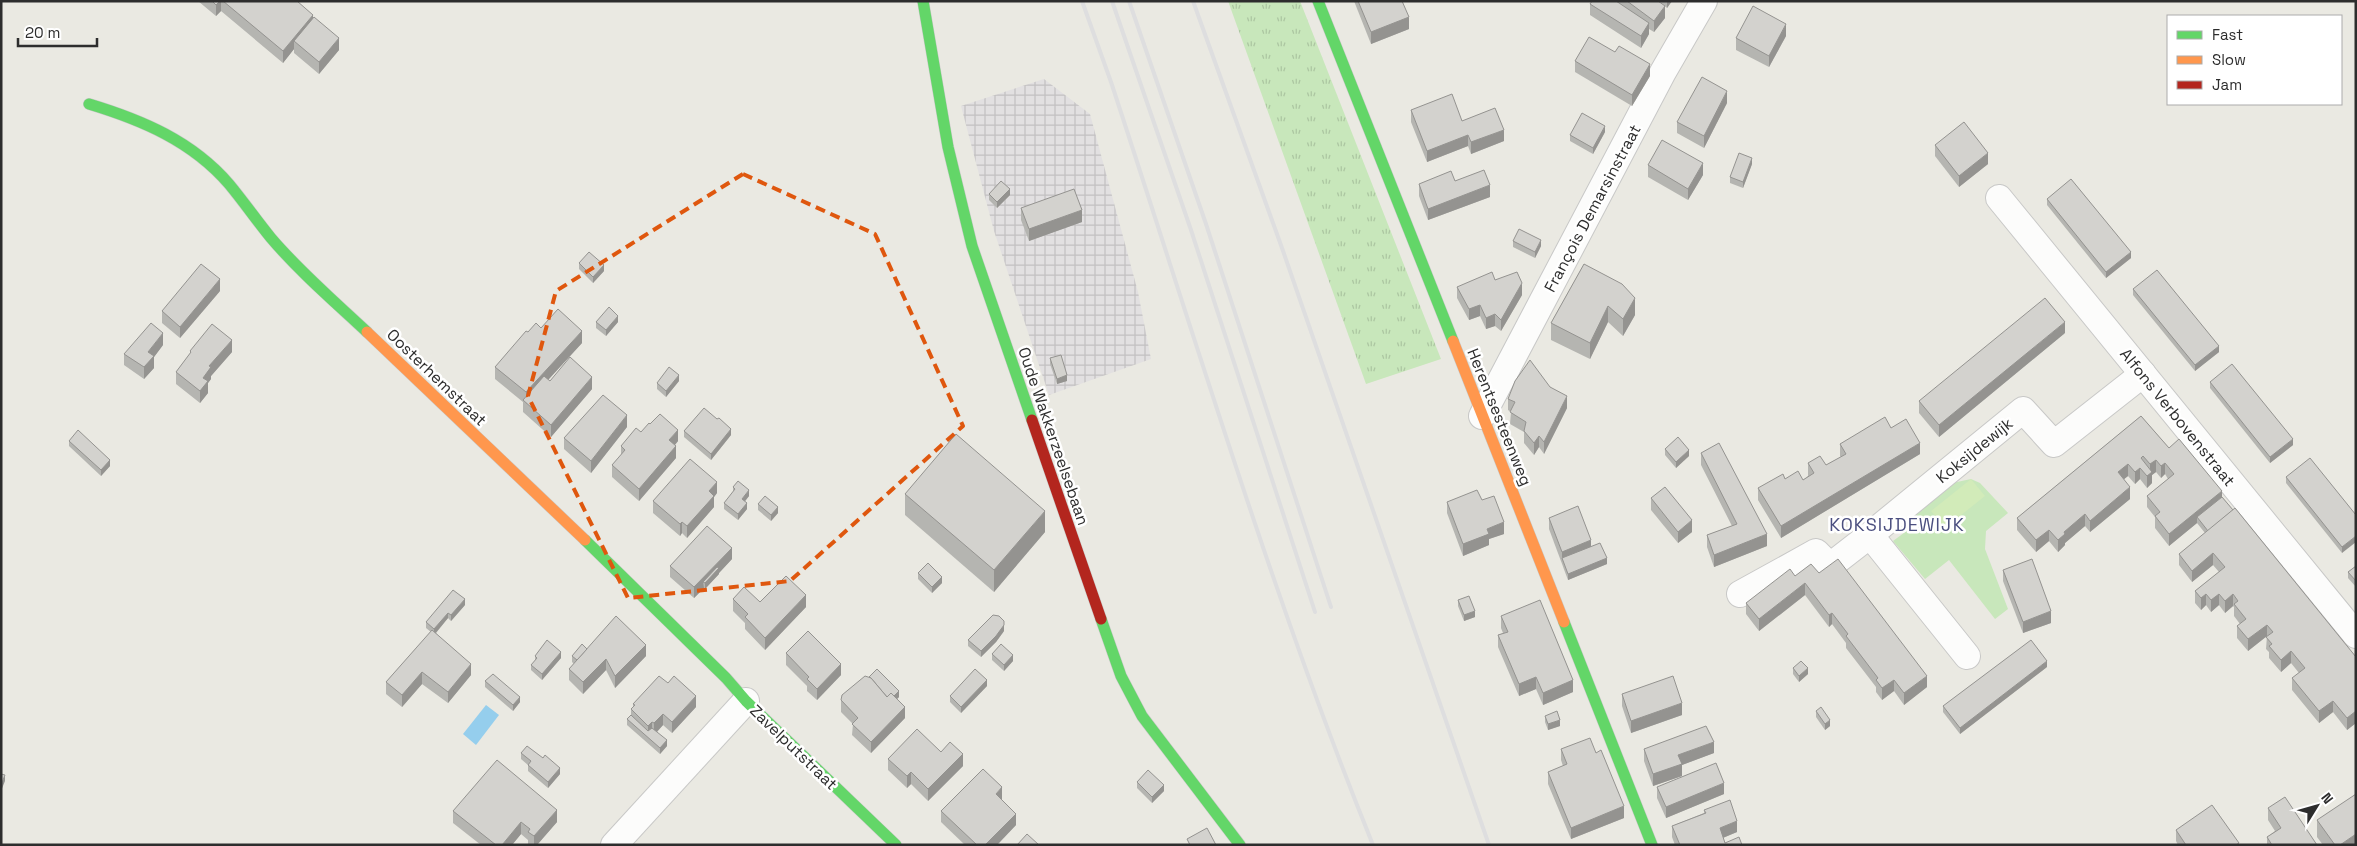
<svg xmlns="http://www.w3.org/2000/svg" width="2357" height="846" font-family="'Space Grotesk',sans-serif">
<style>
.industrial{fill:url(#industrial-grid)}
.grass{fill:url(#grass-tufts)}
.park{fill:#c8e7bb}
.pitch{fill:#d2ebb9}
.water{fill:#95ceed}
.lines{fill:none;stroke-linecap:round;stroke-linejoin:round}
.street-casing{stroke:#c8c8c7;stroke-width:28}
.fast-casing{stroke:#c8c8c7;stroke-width:12}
.slow-casing{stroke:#c8c8c7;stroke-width:12}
.jam-casing{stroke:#c8c8c7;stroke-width:12}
.street{stroke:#fcfcfb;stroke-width:26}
.fast{stroke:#63d668;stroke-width:11}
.slow{stroke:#ff974d;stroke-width:11}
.jam{stroke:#b3261e;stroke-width:11}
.rail{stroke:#dededf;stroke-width:4}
.wall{fill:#b5b5b1}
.shaded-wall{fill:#949390}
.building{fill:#d3d2ce;stroke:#949390}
.marked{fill:none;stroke:#df570e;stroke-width:4;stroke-dasharray:10 6;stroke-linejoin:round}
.labels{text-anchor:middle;stroke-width:5;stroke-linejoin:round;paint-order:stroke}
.street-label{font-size:16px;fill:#2d2d2d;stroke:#fff}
.neighbourhood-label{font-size:18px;letter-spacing:1px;fill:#4b4f7f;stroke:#fff}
</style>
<defs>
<pattern id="industrial-grid" width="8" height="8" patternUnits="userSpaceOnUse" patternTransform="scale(1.25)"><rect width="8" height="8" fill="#e2e0e1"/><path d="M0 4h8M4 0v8" fill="none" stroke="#c2c0c1"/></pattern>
<pattern id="grass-tufts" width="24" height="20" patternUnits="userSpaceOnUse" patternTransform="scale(1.25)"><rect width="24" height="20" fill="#c8e7bb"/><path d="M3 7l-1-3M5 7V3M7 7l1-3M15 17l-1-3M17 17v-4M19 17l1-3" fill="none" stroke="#acc6a1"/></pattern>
</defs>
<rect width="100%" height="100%" fill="#eae9e2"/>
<!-- industrial -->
<polygon class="industrial" points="1044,79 1090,114 1138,292 1151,359 1049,395 994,231 961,106"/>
<!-- grass -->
<polygon class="grass" points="1228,1 1300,1 1441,359 1366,384"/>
<!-- park -->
<polygon class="park" points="1971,479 1980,483 2008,513 1986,531 1985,549 2008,609 1995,619 1949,560 1925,579 1893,541 1908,530 1901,519 1943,485"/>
<!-- pitch -->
<polygon class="pitch" points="1971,479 1985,496 1945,528 1931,511"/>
<!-- water -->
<polygon class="water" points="486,705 499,715 476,745 463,734"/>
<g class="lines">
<defs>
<g id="street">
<polyline points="1999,198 2356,635"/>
<polyline points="1482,416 1663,72 1704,1"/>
<polyline points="1870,535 2023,410 2054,444 2143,374"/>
<polyline points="1740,594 1816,552 1830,566 1870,535 1967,656"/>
<polyline points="614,845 746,701"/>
</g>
<g id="fast">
<polyline points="923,1 948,147 972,246 1032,420"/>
<polyline points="1318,1 1453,341"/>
<path d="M89,104C142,120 192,141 229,184C244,202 257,221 271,238C300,272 335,302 367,332"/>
<polyline points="585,540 726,678 746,701 896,845"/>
<polyline points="1101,619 1121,676 1142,716 1240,845"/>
<polyline points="1564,622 1652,845"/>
</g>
<g id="slow">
<polyline points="367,332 585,540"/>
<polyline points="1453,341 1564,622"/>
</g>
<polyline id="jam" points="1032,420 1101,619"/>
</defs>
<!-- street casing -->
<use href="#street" class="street-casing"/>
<!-- fast casing -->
<use href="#fast" class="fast-casing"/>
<!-- slow casing -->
<use href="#slow" class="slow-casing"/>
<!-- jam casing -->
<use href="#jam" class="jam-casing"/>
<!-- street -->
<use href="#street" class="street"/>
<!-- fast -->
<use href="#fast" class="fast"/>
<!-- slow -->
<use href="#slow" class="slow"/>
<!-- jam -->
<use href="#jam" class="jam"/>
<!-- rail -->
<g class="rail">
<path d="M1082,1L1111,82C1195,337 1272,596 1373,845"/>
<polyline points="1112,1 1191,230 1315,612"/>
<polyline points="1129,1 1206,224 1331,607"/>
<polyline points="1193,1 1282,248 1489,845"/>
</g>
</g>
<!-- wall -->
<g class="wall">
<polygon points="198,1 297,1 313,18 339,50 319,74 294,53 294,49 283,63 221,11 216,16"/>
<polygon points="1354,1 1402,1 1409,29 1371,44"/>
<polygon points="1592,1 1658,1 1665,18 1654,32 1649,29 1649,34 1641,48 1590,15 1590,4"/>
<polygon points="1659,1 1672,1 1667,8"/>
<polygon points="1786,36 1769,67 1736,50 1736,38"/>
<polygon points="1615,52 1650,76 1632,106 1575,72 1575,61"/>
<polygon points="1727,103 1704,148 1677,133 1677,122"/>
<polygon points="1411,110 1462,121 1504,141 1471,154 1468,146 1427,162 1411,122"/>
<polygon points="1605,132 1593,154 1570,141 1570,135"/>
<polygon points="1935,145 1988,164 1959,187 1935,156"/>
<polygon points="1752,164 1743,188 1730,183 1730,177"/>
<polygon points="1648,165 1703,175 1688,200 1648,177"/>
<polygon points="1455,181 1490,197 1428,220 1419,196 1419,184"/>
<polygon points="989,194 1010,195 997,208 989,200"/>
<polygon points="2047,199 2131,258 2106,278 2047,205"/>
<polygon points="1021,208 1082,222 1029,241 1021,220"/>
<polygon points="1513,241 1541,246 1535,258 1513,247"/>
<polygon points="579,263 604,271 593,283 579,269"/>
<polygon points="1584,264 1635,315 1623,336 1608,322 1590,359 1551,340 1551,323"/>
<polygon points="1495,280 1522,295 1501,331 1495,326 1486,329 1480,316 1469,320 1457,298 1457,287"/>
<polygon points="2133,289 2219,352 2195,371 2133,295"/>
<polygon points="220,291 180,338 162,323 162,311"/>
<polygon points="596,322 618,322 606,336 596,328"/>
<polygon points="541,328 582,343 548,380 550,381 592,389 551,437 523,412 523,402 495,379 495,367 528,332"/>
<polygon points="2065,333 1939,437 1919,413 1919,401"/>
<polygon points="163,345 154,357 154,368 144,379 124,365 124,354"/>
<polygon points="190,351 232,352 211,376 211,379 208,383 208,393 200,403 176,384 176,372 190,354"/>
<polygon points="1050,358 1067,381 1057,384 1050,364"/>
<polygon points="679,381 666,397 657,389 657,383"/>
<polygon points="2210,382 2293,445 2270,463 2210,388"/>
<polygon points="1550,387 1567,408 1544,454 1539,447 1534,455 1524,443 1524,432 1510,424 1511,412 1508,410 1508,399"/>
<polygon points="2141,416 2169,448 2222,497 2356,657 2356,723 2347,730 2333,712 2319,723 2292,690 2292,678 2299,673 2291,663 2281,672 2269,658 2269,652 2266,649 2267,636 2248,651 2237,638 2237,626 2240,624 2234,616 2234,607 2233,606 2225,613 2219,605 2211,612 2206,605 2201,610 2195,603 2195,591 2219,572 2213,565 2192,582 2179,565 2179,554 2205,533 2197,523 2169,546 2155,528 2155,517 2147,507 2147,496 2168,479 2165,474 2161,478 2156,472 2152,475 2152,483 2147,488 2140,479 2135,484 2128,476 2124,479 2130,499 2090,532 2085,526 2065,543 2065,545 2058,552 2049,541 2036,552 2017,530 2017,518"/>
<polygon points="627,427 591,473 564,449 564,438"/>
<polygon points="1891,428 1920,454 1781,538 1758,500 1758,488 1785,479 1803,480 1808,476 1808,463 1826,465 1841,457 1840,456 1840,444"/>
<polygon points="684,431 731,435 711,460 684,437"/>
<polygon points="641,432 678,441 675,445 676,458 639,501 612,477 612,465 621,455 621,446"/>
<polygon points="69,441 110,466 101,476 69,446"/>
<polygon points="1665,449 1689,456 1676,468 1665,455"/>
<polygon points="1701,453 1767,546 1714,567 1707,547 1707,535 1732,526 1701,465"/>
<polygon points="2286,477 2356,515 2342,553 2286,483"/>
<polygon points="733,487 749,496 745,501 747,509 738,520 724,509 724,503 733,492"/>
<polygon points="717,493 714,497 714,507 687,538 682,533 680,536 653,513 653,501"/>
<polygon points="905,494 1045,532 994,592 905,515"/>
<polygon points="1651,498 1692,532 1678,543 1651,510"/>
<polygon points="1482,500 1504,534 1489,539 1489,545 1463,556 1447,513 1447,502"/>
<polygon points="758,504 778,513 771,521 758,510"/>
<polygon points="1549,518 1591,546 1607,564 1568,580 1549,529"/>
<polygon points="732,559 719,573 719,574 705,589 704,588 694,598 670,577 670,566"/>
<polygon points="2356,566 2356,587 2348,578 2348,572"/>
<polygon points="2003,570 2051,623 2023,633 2003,581"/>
<polygon points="918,573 942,583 932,593 918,579"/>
<polygon points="1819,573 1927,687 1904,705 1894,691 1882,700 1876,692 1876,687 1846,648 1846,643 1832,624 1829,627 1805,595 1759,631 1746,614 1746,603 1795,576"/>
<polygon points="733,599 760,602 806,607 765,650 745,629 745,623 733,611"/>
<polygon points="1458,600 1475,617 1464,621 1458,606"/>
<polygon points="465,605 451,621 448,618 436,633 471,675 448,703 422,684 402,707 386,694 386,682 431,632 426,628 426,622"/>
<polygon points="1501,616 1573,692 1543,705 1536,689 1519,696 1498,647 1498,635 1503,633 1501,628"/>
<polygon points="1004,631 996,642 981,657 968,646 968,640"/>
<polygon points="587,649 646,656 615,688 606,670 583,694 569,680 569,669 574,664 572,662 572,656"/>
<polygon points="786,653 841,675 817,700 807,691 807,686 786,665"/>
<polygon points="992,654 1013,661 1004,671 992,660"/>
<polygon points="535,656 561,658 542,680 531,670 531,665 535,661"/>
<polygon points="2047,667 1960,734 1943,712 1943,706"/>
<polygon points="1793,668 1808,674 1799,682 1793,674"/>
<polygon points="485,681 520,702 513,711 485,687"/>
<polygon points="987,686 961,713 950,702 950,696"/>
<polygon points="1622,694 1682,715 1631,733 1622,706"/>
<polygon points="899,697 897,699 905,718 871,753 852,735 853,724 841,712 841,700"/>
<polygon points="633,704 696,707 672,733 663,725 657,732 667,746 660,754 627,725 627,719 631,715 631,709 633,707"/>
<polygon points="1816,711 1830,726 1825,730 1816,717"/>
<polygon points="1545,716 1560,726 1548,730 1545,722"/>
<polygon points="1561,749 1596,753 1624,818 1571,839 1548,784 1548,772 1563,766 1561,760"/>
<polygon points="1644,749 1714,753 1682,765 1682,776 1653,786 1644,761"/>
<polygon points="941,752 963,766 928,801 911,784 907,788 888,770 888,759"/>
<polygon points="521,753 560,774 548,788 528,771 528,765 521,759"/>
<polygon points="1137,782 1164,791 1152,803 1137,788"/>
<polygon points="1657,787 1724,794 1666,818 1657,798"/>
<polygon points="1001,799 1016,825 997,845 965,845 941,822 941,811"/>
<polygon points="2268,808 2317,845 2267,845 2267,837 2275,831 2268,820"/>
<polygon points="1704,810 1737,832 1723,838 1725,843 1742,845 1675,845 1672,837 1672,826 1704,813"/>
<polygon points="453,811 557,822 537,845 530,845 528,844 528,840 521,834 512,845 481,845 453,823"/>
<polygon points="2317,820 2356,845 2323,845 2317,837"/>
<polygon points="2176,830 2239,845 2178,845 2176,841"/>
</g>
<!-- shaded-wall -->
<g class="shaded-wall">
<polygon points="220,1 221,1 221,11 216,16 216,5"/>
<polygon points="1667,1 1672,1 1667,8"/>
<polygon points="1665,6 1665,18 1654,32 1654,21"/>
<polygon points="313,15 313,27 294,41 294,49 283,63 283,51"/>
<polygon points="1409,17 1409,29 1371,44 1371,32"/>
<polygon points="1649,23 1649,34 1641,48 1641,36"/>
<polygon points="1786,24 1786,36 1769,67 1769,56"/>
<polygon points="339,38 339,50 319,74 319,62"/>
<polygon points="1650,64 1650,76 1632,106 1632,95"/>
<polygon points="1727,91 1727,103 1704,148 1704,136"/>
<polygon points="1605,126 1605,132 1593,154 1593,148"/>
<polygon points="1504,130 1504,141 1471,154 1471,142"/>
<polygon points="1468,135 1468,146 1427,162 1427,151"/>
<polygon points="1988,153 1988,164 1959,187 1959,176"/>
<polygon points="1752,158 1752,164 1743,188 1743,182"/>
<polygon points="1703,163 1703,175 1688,200 1688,189"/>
<polygon points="1490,185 1490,197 1428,220 1428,209"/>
<polygon points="1010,189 1010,195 997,208 997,202"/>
<polygon points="1082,210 1082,222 1029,241 1029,229"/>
<polygon points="1541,240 1541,246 1535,258 1535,252"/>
<polygon points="2131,252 2131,258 2106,278 2106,272"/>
<polygon points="604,265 604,271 593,283 593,277"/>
<polygon points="220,279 220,291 180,338 180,327"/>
<polygon points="1522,283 1522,295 1501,331 1501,320"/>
<polygon points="1635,298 1635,315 1623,336 1623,319"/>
<polygon points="1480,305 1480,316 1469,320 1469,309"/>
<polygon points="1608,306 1608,322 1590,359 1590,343"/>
<polygon points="1495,314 1495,326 1486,329 1486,318"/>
<polygon points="618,316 618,322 606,336 606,330"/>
<polygon points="2065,322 2065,333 1939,437 1939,425"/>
<polygon points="582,331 582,343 526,404 526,392"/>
<polygon points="163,333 163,345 154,357 154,368 144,379 144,367 148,352"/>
<polygon points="232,340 232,352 211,376 211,379 208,383 208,393 200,403 200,391 203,378 209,366"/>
<polygon points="2219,346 2219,352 2195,371 2195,365"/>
<polygon points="679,375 679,381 666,397 666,391"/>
<polygon points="1067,375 1067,381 1057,384 1057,379"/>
<polygon points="592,377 592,389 551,437 551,425"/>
<polygon points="1567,396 1567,408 1544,454 1544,442"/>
<polygon points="627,415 627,427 591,473 591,461"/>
<polygon points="731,429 731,435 711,460 711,454"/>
<polygon points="678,430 678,441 669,452 669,440"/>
<polygon points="1539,436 1539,447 1534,455 1534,443"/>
<polygon points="2293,439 2293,445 2270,463 2270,457"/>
<polygon points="1920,443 1920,454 1781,538 1781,526"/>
<polygon points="676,446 676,458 639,501 639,489"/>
<polygon points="1689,450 1689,456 1676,468 1676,462"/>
<polygon points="110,460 110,466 101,476 101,470"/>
<polygon points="2156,460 2156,472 2152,475 2152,483 2147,488 2147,476 2150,473 2150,464"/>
<polygon points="2165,463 2165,474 2161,478 2161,466"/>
<polygon points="2128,464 2128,476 2118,484 2118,472"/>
<polygon points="2140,468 2140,479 2135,484 2135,472"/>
<polygon points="717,482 717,493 714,497 714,507 687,538 687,526 709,491"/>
<polygon points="2130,487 2130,499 2090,532 2090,521"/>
<polygon points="749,490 749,496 742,505 742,499"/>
<polygon points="2222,491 2222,503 2197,517 2197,523 2169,546 2169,534"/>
<polygon points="747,503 747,509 738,520 738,514"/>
<polygon points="778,507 778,513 771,521 771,515"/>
<polygon points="1045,511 1045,532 994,592 994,570"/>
<polygon points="2085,514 2085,526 2065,543 2065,545 2058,552 2058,540 2064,532"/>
<polygon points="1692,520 1692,532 1678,543 1678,532"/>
<polygon points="682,522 682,533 680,536 680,524"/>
<polygon points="1504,522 1504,534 1489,539 1489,545 1463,556 1463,544 1487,529"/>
<polygon points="2049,530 2049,541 2036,552 2036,540"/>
<polygon points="1767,534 1767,546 1714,567 1714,555"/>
<polygon points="2356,536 2356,542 2342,553 2342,547"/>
<polygon points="1591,540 1591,552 1562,558 1562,552"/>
<polygon points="732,548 732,559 719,573 719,574 705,589 705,583 703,582 704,588 694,598 694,587"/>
<polygon points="2213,553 2213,565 2192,582 2192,571"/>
<polygon points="1607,558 1607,564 1568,580 1568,574"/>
<polygon points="942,577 942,583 932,593 932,587"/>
<polygon points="1805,583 1805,595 1759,631 1759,619"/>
<polygon points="2206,594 2206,605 2201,610 2201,598"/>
<polygon points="2219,594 2219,605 2211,612 2211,600"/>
<polygon points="2233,594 2233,606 2225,613 2225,601"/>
<polygon points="806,595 806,607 765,650 765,638"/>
<polygon points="465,599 465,605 451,621 451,615"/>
<polygon points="1475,611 1475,617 1464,621 1464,615"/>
<polygon points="2051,611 2051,623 2023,633 2023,622"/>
<polygon points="448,613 448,618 434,635 434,629"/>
<polygon points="1832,613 1832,624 1829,627 1829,615"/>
<polygon points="1004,625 1004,631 996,642 981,657 981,651"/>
<polygon points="2267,625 2267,636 2248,651 2248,639"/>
<polygon points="646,645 646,656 615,688 615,676"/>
<polygon points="2291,651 2291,663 2281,672 2281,660"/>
<polygon points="561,652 561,658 542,680 542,674"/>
<polygon points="1013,655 1013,661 1004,671 1004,665"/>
<polygon points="606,659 606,670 583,694 583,682"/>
<polygon points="2047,661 2047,667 1960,734 1960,728"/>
<polygon points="471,664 471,675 448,703 448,692"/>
<polygon points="841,664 841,675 817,700 817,689"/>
<polygon points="1808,668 1808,674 1799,682 1799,676"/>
<polygon points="422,672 422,684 402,707 402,695"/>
<polygon points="1927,676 1927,687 1904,705 1904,693"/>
<polygon points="1536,677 1536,689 1519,696 1519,684"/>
<polygon points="987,680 987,686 961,713 961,707"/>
<polygon points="1573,680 1573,692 1543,705 1543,693"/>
<polygon points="1894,680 1894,691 1882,700 1882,688"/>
<polygon points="899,691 899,697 887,709 887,703"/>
<polygon points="696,696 696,707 672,733 672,722"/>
<polygon points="520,697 520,702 513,711 513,705"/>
<polygon points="2333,701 2333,712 2319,723 2319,711"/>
<polygon points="1682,703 1682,715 1631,733 1631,721"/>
<polygon points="905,707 905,718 871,753 871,742"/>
<polygon points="2356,711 2356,723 2347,730 2347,718"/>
<polygon points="663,714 663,725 654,735 654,723"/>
<polygon points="1560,720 1560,726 1548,730 1548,724"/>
<polygon points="1830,720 1830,726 1825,730 1825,724"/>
<polygon points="652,722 652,734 648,737 648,726"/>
<polygon points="667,740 667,746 660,754 660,748"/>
<polygon points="1714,742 1714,753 1682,765 1682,776 1653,786 1653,774 1678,755"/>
<polygon points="963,754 963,766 928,801 928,789"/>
<polygon points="560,768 560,774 548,788 548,782"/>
<polygon points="911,772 911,784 907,788 907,776"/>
<polygon points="5,775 5,781 1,791 1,785"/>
<polygon points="1724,783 1724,794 1666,818 1666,807"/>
<polygon points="1164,785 1164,791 1152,803 1152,797"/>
<polygon points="1002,787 1002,799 996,805 996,794"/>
<polygon points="1624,806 1624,818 1571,839 1571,828"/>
<polygon points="557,810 557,822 537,845 534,845 534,836"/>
<polygon points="1016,814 1016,825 997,845 985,845"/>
<polygon points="1737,821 1737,832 1720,839 1720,828"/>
<polygon points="521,822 521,834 512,845 502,845"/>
<polygon points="2356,834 2356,845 2340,845"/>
</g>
<!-- building -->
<g class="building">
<polygon points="212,1 220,1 216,5"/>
<polygon points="223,1 297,1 313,15 283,51"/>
<polygon points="1358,1 1402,1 1409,17 1371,32"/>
<polygon points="1592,1 1616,1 1649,23 1641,36 1590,4"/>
<polygon points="1627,1 1658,1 1665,6 1654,21"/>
<polygon points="1753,6 1786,24 1769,56 1736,38"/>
<polygon points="314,17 339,38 319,62 294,41"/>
<polygon points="1589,37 1615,52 1619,46 1650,64 1632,95 1575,61"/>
<polygon points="1702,77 1727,91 1704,136 1677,122"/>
<polygon points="1452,94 1462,121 1495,108 1504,130 1471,142 1468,135 1427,151 1411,110"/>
<polygon points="1582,113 1605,126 1593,148 1570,135"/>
<polygon points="1964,122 1988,153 1959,176 1935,145"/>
<polygon points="1662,140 1703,163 1688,189 1648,165"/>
<polygon points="1739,153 1752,158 1743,182 1730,177"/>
<polygon points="1484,170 1490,185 1428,209 1419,184 1451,171 1455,181"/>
<polygon points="2071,179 2131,252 2106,272 2047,199"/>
<polygon points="1001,181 1010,189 997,202 989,194"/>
<polygon points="1074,189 1082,210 1029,229 1021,208"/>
<polygon points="1519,229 1541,240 1535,252 1513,241"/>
<polygon points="589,252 604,265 593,277 579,263"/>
<polygon points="201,264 220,279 180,327 162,311"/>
<polygon points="1584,264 1622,284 1635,298 1623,319 1608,306 1590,343 1551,323"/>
<polygon points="2157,270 2219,346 2195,365 2133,289"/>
<polygon points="1492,272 1495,280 1517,272 1522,283 1501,320 1495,314 1486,318 1480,305 1469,309 1457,287"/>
<polygon points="2045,298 2065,322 1939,425 1919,401"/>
<polygon points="609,307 618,316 606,330 596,322"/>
<polygon points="558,309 582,331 526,392 495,367 526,331 528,332 536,323 541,328"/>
<polygon points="151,323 163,333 148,352 154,356 144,367 124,354"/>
<polygon points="212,324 232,340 209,366 211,367 203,378 208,381 200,391 176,372 191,352 190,351"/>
<polygon points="1061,355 1067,375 1057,379 1050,358"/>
<polygon points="570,357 592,377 551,425 523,400 544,376 550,381"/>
<polygon points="1530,360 1550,387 1567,396 1544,442 1539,436 1534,443 1524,431 1526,422 1510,412 1515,402 1508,399 1515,381"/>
<polygon points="2232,364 2293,439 2270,457 2210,382"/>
<polygon points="669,367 679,375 666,391 657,383"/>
<polygon points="603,395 627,415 591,461 564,438"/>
<polygon points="704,408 717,419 719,418 731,429 711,454 684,431"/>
<polygon points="660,414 678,430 669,440 676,446 639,489 612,465 625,450 621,446 636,428 641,432 649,423 650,424"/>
<polygon points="2141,416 2169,448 2179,439 2222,491 2169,534 2155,516 2160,512 2147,496 2174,474 2165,463 2161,466 2156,460 2150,464 2143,456 2141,458 2152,472 2147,476 2140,468 2135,472 2128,464 2118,472 2130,487 2090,521 2085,514 2064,532 2065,534 2058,540 2049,530 2036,540 2017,518"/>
<polygon points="1885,417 1891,428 1906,419 1920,443 1781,526 1758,488 1783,474 1785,479 1798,471 1803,480 1814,473 1808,463 1820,456 1826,465 1846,454 1840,444"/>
<polygon points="78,430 110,460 101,470 69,441"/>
<polygon points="956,434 1045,511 994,570 905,494"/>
<polygon points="1678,437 1689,450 1676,462 1665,449"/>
<polygon points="1719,443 1767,534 1714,555 1707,535 1737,524 1701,453"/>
<polygon points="2310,458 2356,515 2356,536 2342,547 2286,477"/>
<polygon points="690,459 717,482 709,491 714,496 687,526 682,522 680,524 653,501"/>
<polygon points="738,481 749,490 742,499 747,503 738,514 724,503 735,489 733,487"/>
<polygon points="1665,487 1692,520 1678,532 1651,498"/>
<polygon points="1477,490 1482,500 1494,496 1504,522 1487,529 1489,534 1463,544 1447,502"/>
<polygon points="765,496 778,507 771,515 758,504"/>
<polygon points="2222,497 2233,510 2208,531 2197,517"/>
<polygon points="1578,506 1591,540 1562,552 1549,518"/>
<polygon points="2235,508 2356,657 2356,711 2347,718 2333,701 2319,711 2292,678 2305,668 2291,651 2281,660 2269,646 2272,644 2266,637 2273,632 2267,625 2248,639 2237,626 2246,619 2234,604 2238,601 2233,594 2225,601 2219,594 2211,600 2206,594 2201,598 2195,591 2225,567 2213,553 2192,571 2179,554"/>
<polygon points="707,526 732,548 694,587 670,566"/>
<polygon points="1600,543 1607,558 1568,574 1562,558"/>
<polygon points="1838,559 1927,676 1904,693 1894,680 1882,688 1876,680 1878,678 1846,636 1848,634 1832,613 1829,615 1805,583 1759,619 1746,603 1790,569 1795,576 1811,564 1819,573"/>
<polygon points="2032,559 2051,611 2023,622 2003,570"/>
<polygon points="928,563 942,577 932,587 918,573"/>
<polygon points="2356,566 2356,581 2348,572"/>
<polygon points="717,567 719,568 705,583 703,582"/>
<polygon points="786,576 806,595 765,638 745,617 748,614 733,599 744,587 760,602"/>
<polygon points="453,590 465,599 451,615 448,613 434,629 426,622"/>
<polygon points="1469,596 1475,611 1464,615 1458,600"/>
<polygon points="1540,600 1573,680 1543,693 1536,677 1519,684 1498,635 1508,632 1501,616"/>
<polygon points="993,615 999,616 1004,621 1004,625 996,636 981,651 968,640"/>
<polygon points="616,616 646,645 615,676 606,659 583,682 569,669"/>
<polygon points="432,630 471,664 448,692 422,672 402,695 386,682"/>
<polygon points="808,631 841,664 817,689 807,679 809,677 786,653"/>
<polygon points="547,640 561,652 542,674 531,665 537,658 535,656"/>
<polygon points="2031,640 2047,661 1960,728 1943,706"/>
<polygon points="582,644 587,649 577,660 572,656"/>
<polygon points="1001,644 1013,655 1004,665 992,654"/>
<polygon points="1801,661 1808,668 1799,676 1793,668"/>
<polygon points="877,669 899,691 894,696 891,693 887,697 871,678 869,677"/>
<polygon points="975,669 987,680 961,707 950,696"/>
<polygon points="493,674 520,697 513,705 485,681"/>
<polygon points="659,676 668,683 674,676 696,696 672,722 663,714 654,723 652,722 648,726 631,709 635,705 633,704"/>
<polygon points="865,676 871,678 887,697 891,693 905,707 871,742 852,724 858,718 841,700 842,695"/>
<polygon points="1673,676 1682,703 1631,721 1622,694"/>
<polygon points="1821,707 1830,720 1825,724 1816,711"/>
<polygon points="1557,711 1560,720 1548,724 1545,716"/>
<polygon points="631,715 648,731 652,728 667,740 660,748 627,719"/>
<polygon points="1706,726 1714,742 1678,755 1682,764 1653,774 1644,749"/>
<polygon points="917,729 941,752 950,742 963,754 928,789 911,772 907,776 888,759"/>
<polygon points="1590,738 1596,753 1601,750 1624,806 1571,828 1548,772 1567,764 1561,749"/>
<polygon points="527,746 543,758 545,755 560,768 548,782 528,765 531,761 521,753"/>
<polygon points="497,760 557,810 534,836 528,832 530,829 521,822 502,845 496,845 453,811"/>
<polygon points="1716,763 1724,783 1666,807 1657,787"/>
<polygon points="983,769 1002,787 996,794 1016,814 985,845 977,845 941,811"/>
<polygon points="1148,770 1164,785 1152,797 1137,782"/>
<polygon points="1,774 5,775 1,785"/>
<polygon points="2356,794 2356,834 2340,845 2335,845 2317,820"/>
<polygon points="2285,797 2317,845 2272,845 2267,837 2281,828 2268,808"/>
<polygon points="1730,800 1737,821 1720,828 1725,843 1739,837 1742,845 1680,845 1672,826 1706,813 1704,810"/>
<polygon points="2212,805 2239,843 2236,845 2186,845 2176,830"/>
<polygon points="1207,828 1216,845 1190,845 1187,839"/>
<polygon points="1027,834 1039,845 1017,845"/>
</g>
<!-- marked area -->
<path class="marked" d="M743,174L875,234L963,426L790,581L628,598L528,396L556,291Z"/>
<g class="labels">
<!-- street labels -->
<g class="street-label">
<text transform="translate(1592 208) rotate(-62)" y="6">François Demarsinstraat</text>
<text transform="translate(437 377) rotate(44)" y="6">Oosterhemstraat</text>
<text transform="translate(1500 417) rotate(68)" y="6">Herentsesteenweg</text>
<text transform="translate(2178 417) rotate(51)" y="6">Alfons Verbovenstraat</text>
<text transform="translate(1054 436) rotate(71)" y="6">Oude Wakkerzeelsebaan</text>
<text transform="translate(1974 450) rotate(-39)" y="6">Koksijdewijk</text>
<text transform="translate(794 747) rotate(44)" y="6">Zavelputstraat</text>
</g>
<!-- neighbourhood labels -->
<g class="neighbourhood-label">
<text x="1897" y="531">KOKSIJDEWIJK</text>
</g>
</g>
<!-- border -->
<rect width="2357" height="846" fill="none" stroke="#2d2d2d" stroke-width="5"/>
<!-- legend -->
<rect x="2167" y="15" width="175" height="90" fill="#ffffff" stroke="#ababab"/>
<rect x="2177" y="31" width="25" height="8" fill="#63d668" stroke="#ababab"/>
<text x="2212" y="40" font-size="15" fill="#2d2d2d">Fast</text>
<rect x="2177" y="56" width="25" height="8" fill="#ff974d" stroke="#ababab"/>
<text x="2212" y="65" font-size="15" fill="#2d2d2d">Slow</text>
<rect x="2177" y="81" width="25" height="8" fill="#b3261e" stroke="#ababab"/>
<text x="2212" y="90" font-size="15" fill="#2d2d2d">Jam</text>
<!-- north arrow -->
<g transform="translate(2317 806) rotate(53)" stroke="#ffffff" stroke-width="4" paint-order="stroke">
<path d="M0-4L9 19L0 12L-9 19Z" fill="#2d2d2d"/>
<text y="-8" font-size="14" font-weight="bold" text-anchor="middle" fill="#2d2d2d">N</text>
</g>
<!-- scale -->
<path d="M18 38v8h79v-8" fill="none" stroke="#2d2d2d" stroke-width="2.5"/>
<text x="25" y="38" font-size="15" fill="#2d2d2d" stroke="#ffffff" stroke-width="4" paint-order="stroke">20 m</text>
</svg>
